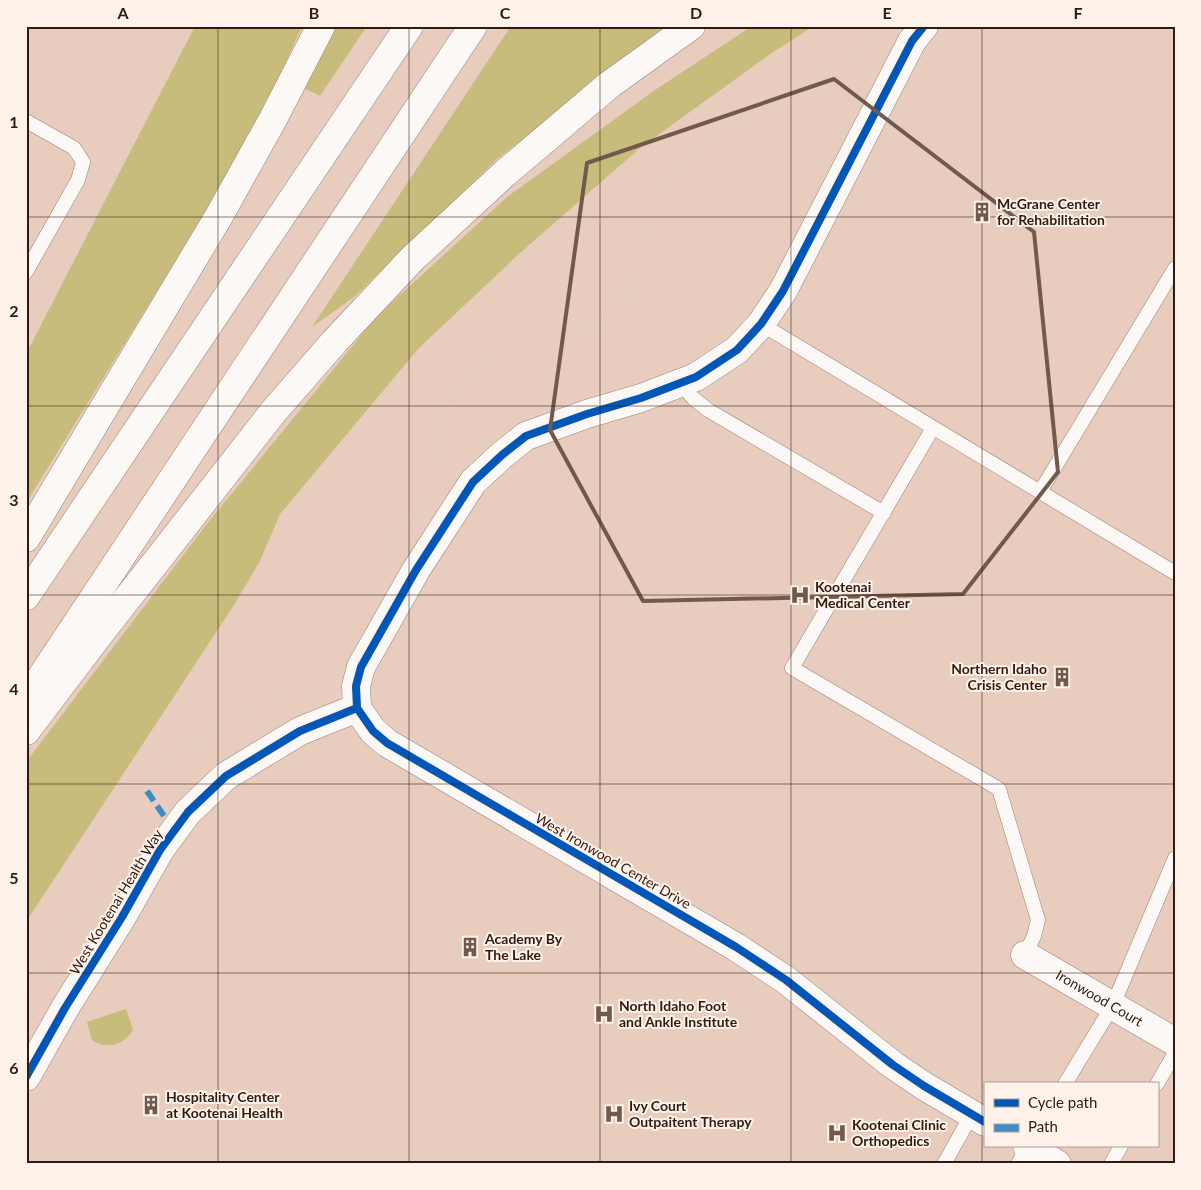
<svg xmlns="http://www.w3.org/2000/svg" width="1201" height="1190" font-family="Lato,sans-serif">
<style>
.green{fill:#c8bc7c}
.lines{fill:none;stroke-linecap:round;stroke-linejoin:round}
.lane-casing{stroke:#998376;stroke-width:15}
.street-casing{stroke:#998376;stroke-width:29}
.highway-casing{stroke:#998376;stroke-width:29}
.path{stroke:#d4cbc6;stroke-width:3;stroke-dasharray:1 4;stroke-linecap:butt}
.lane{stroke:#fcf8f5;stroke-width:14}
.street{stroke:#fcf8f5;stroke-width:28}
.highway{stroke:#fcf8f5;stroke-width:28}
.quiet{stroke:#3c8dc7;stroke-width:6;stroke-dasharray:12 6;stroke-linecap:butt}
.cycleway-casing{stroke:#fff2eb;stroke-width:11}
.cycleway{stroke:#0057b8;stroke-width:8}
.marked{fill:none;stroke:#71594c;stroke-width:4;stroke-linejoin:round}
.grid{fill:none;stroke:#311b0e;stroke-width:1;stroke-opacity:0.55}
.labels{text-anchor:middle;stroke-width:4;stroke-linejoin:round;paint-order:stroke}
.poi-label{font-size:14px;font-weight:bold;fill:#311b0e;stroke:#fff2eb;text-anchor:start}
.street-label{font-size:14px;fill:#311b0e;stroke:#fff2eb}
.neatline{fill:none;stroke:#311b0e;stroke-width:2}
.grid-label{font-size:16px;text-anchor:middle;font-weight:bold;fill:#311b0e}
</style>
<rect width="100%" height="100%" fill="#e8cdbe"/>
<!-- green -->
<g class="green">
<polygon points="195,26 302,26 278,80 212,202 26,503 26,354"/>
<polygon points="335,26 367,26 320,96 304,88"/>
<polygon points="511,26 665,26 496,160 354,297 312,327"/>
<polygon points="752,26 814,26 773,52 640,148 520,253 419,348 280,514 260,561 234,605 26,922 26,762 206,525 377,316 507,197 655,90"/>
<path d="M126,1009L133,1030C125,1045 106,1050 92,1040L87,1022Z"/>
</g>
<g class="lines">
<defs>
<g id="lane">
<polyline points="26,121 74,148 83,162 78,180 26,272"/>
<polyline points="761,324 1175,573"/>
<polyline points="680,383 693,398 708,410 884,513"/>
<polyline points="933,428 792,668 999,789 1038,920 1034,936 1025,955"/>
<polyline points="1040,492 1175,268"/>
<polyline points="1065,1084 1113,1005 1175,858"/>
<polyline points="1157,1084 1175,1053"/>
<polyline points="944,1164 972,1114"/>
<polyline points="1018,1164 1028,1146"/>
<polyline points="1111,1164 1121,1146"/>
</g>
<g id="street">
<polyline points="924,26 912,41 783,291 761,324 737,350 696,377 641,398 587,414 526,436 502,455 473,482 416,570 361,667 356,686 357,708 373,731 387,743 736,947 786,980 893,1065 924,1086 985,1122"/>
<path id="s1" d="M1025,955L1175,1042"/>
<polyline points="26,1077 65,1008 122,917 160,850 188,812 226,776 300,731 357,708"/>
<polyline points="1027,1146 1057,1164"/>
</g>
<g id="highway">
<polyline points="26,538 219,216 273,119 321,26"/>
<polyline points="26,596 409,26"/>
<polyline points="26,700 473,26"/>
<polyline points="26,731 98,636 274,411 335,341 413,258 504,174 609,85 691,26"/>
</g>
</defs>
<!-- lane casing -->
<use href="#lane" class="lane-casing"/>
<!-- street casing -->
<use href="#street" class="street-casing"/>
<!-- highway casing -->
<use href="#highway" class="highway-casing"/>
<!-- path -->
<g class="path">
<polyline points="387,564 388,550 431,494 436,480 438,442 447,409 465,378 484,365 510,353 576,339 627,293 643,266 667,188 690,156 723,129 854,57 869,45 882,26"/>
<polyline points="26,993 47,956 69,931 90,905 105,855 128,813 147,791 179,749 252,707 288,692 310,690 327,685 328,680"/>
</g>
<!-- lane -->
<use href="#lane" class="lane"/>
<!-- street -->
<use href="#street" class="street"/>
<!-- highway -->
<use href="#highway" class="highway"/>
<!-- quiet -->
<polyline class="quiet" points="147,791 166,819"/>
<defs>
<g id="cycleway">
<polyline points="924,26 912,41 783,291 761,324 737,350 696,377 641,398 587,414 526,436 502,455 473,482 416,570 361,667 356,686 357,708 373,731 387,743 736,947 786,980 893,1065 924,1086 985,1122"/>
<polyline points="26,1077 65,1008 122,917 160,850 188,812 226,776 300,731 357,708"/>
</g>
</defs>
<!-- cycleway casing -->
<use href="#cycleway" class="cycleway-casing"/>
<!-- cycleway -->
<use href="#cycleway" class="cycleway"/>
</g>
<!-- marked area -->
<path class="marked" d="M834,79L1034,232L1058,472L963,594L643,601L550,430L587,163Z"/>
<!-- grid -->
<path class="grid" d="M218,26V1164M409,26V1164M600,26V1164M791,26V1164M982,26V1164M26,217H1175M26,406H1175M26,595H1175M26,784H1175M26,973H1175"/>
<!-- icons -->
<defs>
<symbol id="building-bare" viewBox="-9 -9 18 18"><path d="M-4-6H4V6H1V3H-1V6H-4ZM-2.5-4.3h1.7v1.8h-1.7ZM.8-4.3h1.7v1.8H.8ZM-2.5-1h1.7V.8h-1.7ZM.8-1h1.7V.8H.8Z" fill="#71594c" stroke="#fff2eb" stroke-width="2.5" paint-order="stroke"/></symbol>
<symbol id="hospital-bare" viewBox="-9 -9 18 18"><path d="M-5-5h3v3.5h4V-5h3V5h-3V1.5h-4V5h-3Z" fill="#71594c" stroke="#fff2eb" stroke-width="2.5" paint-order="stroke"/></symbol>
</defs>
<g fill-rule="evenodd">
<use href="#building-bare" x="968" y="198" width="28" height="28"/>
<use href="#hospital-bare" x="786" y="581" width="28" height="28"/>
<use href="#building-bare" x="1048" y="663" width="28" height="28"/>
<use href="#building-bare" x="456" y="933" width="28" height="28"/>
<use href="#hospital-bare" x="590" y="1000" width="28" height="28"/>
<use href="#building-bare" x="137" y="1091" width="28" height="28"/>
<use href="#hospital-bare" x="600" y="1100" width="28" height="28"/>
<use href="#hospital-bare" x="823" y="1119" width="28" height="28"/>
</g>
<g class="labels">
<!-- poi labels -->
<g class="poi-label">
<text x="997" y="209">McGrane Center<tspan x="997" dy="16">for Rehabilitation</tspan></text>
<text x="815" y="592">Kootenai<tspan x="815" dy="16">Medical Center</tspan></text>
<text x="1047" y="674" text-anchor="end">Northern Idaho<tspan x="1047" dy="16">Crisis Center</tspan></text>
<text x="485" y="944">Academy By<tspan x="485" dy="16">The Lake</tspan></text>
<text x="619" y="1011">North Idaho Foot<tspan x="619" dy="16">and Ankle Institute</tspan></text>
<text x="166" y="1102">Hospitality Center<tspan x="166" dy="16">at Kootenai Health</tspan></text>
<text x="629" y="1111">Ivy Court<tspan x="629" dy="16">Outpaitent Therapy</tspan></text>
<text x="852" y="1130">Kootenai Clinic<tspan x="852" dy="16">Orthopedics</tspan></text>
</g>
<!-- street labels -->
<g class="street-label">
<text transform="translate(613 861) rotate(30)" y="5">West Ironwood Center Drive</text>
<text transform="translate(116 902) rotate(-59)" y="5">West Kootenai Health Way</text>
<text dy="5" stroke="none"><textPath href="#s1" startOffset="86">Ironwood Court</textPath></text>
</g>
</g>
<!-- border -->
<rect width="1201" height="1190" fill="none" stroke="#fff2eb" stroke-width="55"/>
<!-- legend -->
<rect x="984" y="1082" width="175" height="65" fill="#fff2eb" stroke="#ad9c93"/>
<rect x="994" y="1099" width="25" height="8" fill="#0057b8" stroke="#ad9c93"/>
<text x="1028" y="1108" font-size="15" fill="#311b0e">Cycle path</text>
<rect x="994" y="1124" width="25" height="8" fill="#3c8dc7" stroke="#ad9c93"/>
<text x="1028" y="1132" font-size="15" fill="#311b0e">Path</text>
<rect x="28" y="28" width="1146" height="1134" class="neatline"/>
<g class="grid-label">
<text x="123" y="19">A</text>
<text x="314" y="19">B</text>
<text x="505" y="19">C</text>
<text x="696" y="19">D</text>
<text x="887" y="19">E</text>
<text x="1078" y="19">F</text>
<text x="14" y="128">1</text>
<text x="14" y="317">2</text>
<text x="14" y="506">3</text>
<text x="14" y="695">4</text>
<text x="14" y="884">5</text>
<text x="14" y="1074">6</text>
</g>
</svg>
